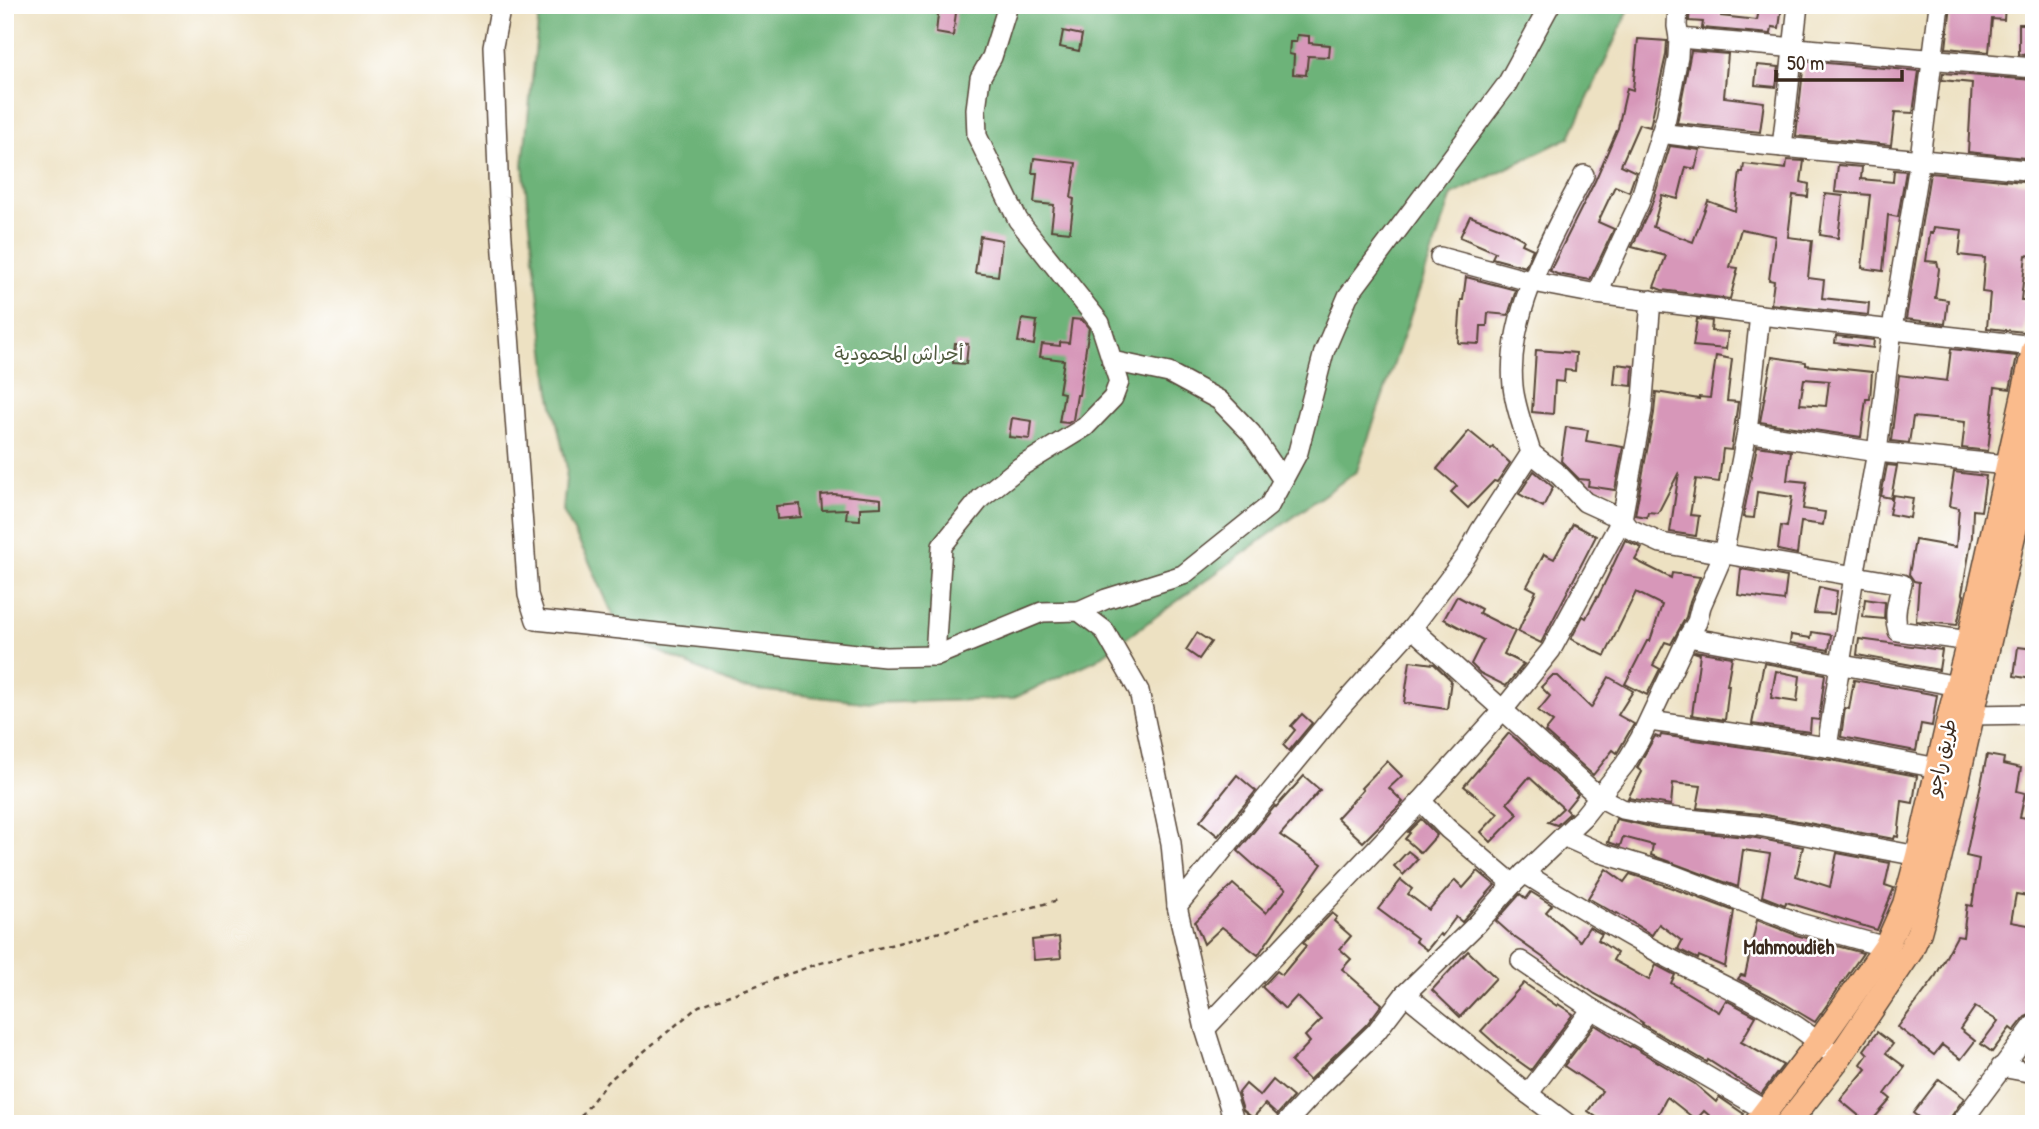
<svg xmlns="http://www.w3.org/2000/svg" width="2039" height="1129" font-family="'Patrick Hand','Playpen Sans Arabic',sans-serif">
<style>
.forest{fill:#6db379;stroke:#546e4c;stroke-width:2}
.building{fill:#d797b9;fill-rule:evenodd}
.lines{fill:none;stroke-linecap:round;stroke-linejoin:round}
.minor-casing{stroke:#564537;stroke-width:22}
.major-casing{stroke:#564537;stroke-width:27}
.path{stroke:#564537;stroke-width:2.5;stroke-dasharray:5 5;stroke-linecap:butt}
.minor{stroke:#fff;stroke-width:19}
.major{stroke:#fabb8c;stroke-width:24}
.labels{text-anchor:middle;stroke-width:5;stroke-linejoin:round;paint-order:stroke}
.park-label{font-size:19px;fill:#525c40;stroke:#fff}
.street-label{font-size:19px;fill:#3b2a1e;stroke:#fff}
.neighbourhood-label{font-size:21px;font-weight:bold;fill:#3b2a1e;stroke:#fff}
</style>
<rect width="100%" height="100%" fill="#fff"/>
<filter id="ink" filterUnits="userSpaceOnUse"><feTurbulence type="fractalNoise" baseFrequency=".0143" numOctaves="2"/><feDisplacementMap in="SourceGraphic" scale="14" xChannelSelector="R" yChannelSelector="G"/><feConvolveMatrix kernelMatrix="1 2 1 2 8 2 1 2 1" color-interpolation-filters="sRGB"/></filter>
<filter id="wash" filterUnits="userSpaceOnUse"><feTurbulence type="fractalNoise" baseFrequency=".00686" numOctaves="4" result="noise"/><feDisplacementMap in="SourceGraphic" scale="28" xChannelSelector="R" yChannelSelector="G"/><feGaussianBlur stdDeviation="1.57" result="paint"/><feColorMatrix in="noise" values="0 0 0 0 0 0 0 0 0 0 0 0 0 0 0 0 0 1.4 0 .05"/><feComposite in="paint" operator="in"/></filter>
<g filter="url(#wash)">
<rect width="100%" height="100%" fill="#ede1c2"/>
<!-- forest -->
<polygon class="forest" points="540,5 1631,5 1570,137 1452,195 1357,471 1096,660 1012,699 870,703 741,688 622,635 588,559 563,511 567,468 550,392 523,165"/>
<g id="blocks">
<!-- building -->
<g class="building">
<polygon points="939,5 957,5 953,36 936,33"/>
<polygon points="1690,5 1722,5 1721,16 1757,20 1760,5 1782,5 1779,28 1772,27 1771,34 1702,28 1703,22 1689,21"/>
<polygon points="1951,5 2005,5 2004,20 1992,19 1989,52 1946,48"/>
<polygon points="2019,24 2034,24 2034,56 2019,54"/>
<polygon points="1063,31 1082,35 1079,51 1060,47"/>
<polygon points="1297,35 1309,36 1309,43 1330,45 1329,57 1308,56 1306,75 1293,74 1294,55 1289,54 1290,42 1296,42"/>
<polygon points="1638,39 1667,41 1666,55 1650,127 1639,124 1621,165 1636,172 1629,192 1615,186 1598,222 1614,229 1590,280 1557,274 1550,271 1595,181 1618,128 1627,88 1633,90"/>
<polygon points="1691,51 1728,54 1724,97 1764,102 1760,132 1677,123"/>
<polygon points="1804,61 1919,71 1913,113 1895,112 1891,145 1796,136"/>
<polygon points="1757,65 1779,67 1776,87 1755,85"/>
<polygon points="1943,73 2034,80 2034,159 1968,152 1972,83 1942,80"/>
<polygon points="1670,146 1700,150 1695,169 1686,167 1678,199 1662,195 1653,227 1693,242 1708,201 1735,211 1740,172 1743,172 1744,164 1786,169 1787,160 1804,161 1801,182 1809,184 1808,197 1793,195 1788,237 1812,240 1808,278 1824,280 1822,298 1869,303 1868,315 1771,304 1774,281 1769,280 1775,236 1741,229 1730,267 1738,268 1730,299 1662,290 1654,287 1666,256 1632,247 1651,207"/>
<polygon points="1034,158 1076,163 1071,198 1074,199 1070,232 1051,230 1054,205 1034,203 1037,173 1032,173"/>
<polygon points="1838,165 1862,167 1861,179 1893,182 1894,170 1906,171 1898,217 1888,215 1883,271 1862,268 1870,195 1835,192"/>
<polygon points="1930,173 2034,183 2032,239 2034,239 2034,256 2026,255 2021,300 2026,300 2024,332 1987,328 1990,293 1982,292 1985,258 1959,255 1962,230 1934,227 1933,233 1930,233 1926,261 1937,262 1939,269 1935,298 1948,300 1945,324 1906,319"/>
<polygon points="1825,194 1843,196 1838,238 1820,235"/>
<polygon points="1470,216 1506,230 1524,240 1522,244 1533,249 1525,267 1492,258 1495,252 1460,237"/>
<polygon points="980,236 1002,240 998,276 975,273"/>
<polygon points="1466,277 1516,290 1508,315 1488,313 1487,326 1481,326 1480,344 1458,343 1461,300 1463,300"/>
<polygon points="1022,319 1037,321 1034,345 1018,342"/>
<polygon points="1072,319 1082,320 1089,328 1079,395 1077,395 1073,420 1068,423 1059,422 1064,393 1059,392 1064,360 1040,357 1042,344 1060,346 1060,342 1069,343"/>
<polygon points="1697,319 1712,321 1711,331 1728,332 1726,349 1693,346"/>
<polygon points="1836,336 1874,340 1873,348 1835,343"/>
<polygon points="955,343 968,344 966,364 953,363"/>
<polygon points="1951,349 2017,356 2010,389 1995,387 1988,451 1962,448 1965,422 1913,417 1909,443 1891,441 1899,375 1947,381"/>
<polygon points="1536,350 1576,353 1575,371 1565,370 1564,382 1555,381 1553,414 1532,412"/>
<polygon points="1716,356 1732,359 1727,401 1738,402 1731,450 1723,449 1719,482 1696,479 1690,515 1699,516 1696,536 1670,532 1679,472 1658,513 1648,512 1647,517 1635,515 1654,413 1656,392 1699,399 1699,397 1710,398"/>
<path d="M1772,357L1806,362V365L1872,372L1870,399H1866L1861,437L1760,422ZM1804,379L1829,381L1826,406L1800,404Z"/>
<polygon points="1616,364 1633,366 1632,386 1614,384"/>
<polygon points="1012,418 1032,421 1030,439 1009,437"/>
<polygon points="1566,427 1588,430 1586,441 1623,447 1615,490 1588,486 1589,480 1579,479 1561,461"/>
<polygon points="1469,431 1491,449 1493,447 1510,463 1497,482 1494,481 1468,508 1451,492 1457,486 1437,469"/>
<polygon points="1757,446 1791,451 1787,480 1807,482 1803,509 1825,512 1823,525 1801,522 1797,554 1778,550 1781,526 1787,527 1792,497 1757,492 1754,518 1743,517"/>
<polygon points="1887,465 1897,466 1891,498 1881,496"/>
<polygon points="1534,471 1553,487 1543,507 1519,494"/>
<polygon points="1954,472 1986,476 1981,511 1973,510 1972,537 1962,594 1964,595 1957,625 1916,621 1919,582 1914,581 1909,574 1915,540 1956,547 1959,508 1949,506"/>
<polygon points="834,494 881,499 881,507 860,508 860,520 846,519 847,509 822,510 821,495"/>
<polygon points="1893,495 1913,498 1910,518 1889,514"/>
<polygon points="800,504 801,517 777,519 776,506"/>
<polygon points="1573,524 1596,536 1541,643 1518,632 1536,591 1527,586 1544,554 1554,559"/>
<polygon points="1625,540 1642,548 1635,560 1671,578 1672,573 1700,577 1690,601 1686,617 1671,644 1665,642 1653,665 1660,669 1647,695 1625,684 1647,641 1650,641 1662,605 1636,592 1605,656 1571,639 1583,616 1586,618 1597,597 1598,597"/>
<polygon points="1741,569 1787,577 1784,601 1738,595"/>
<polygon points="1819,587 1837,591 1834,614 1814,613"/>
<polygon points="1457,596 1481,609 1479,613 1515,631 1504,654 1524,664 1506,686 1480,673 1471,664 1483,640 1444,619"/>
<polygon points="1865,599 1885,602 1884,619 1863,617"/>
<polygon points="1812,632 1831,635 1829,650 1790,643 1791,635 1811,638"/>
<polygon points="1197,633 1211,642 1199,659 1186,650"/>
<polygon points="1859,639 1942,650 1939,670 1857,655"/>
<polygon points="2018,647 2034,649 2032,679 2014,676"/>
<polygon points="1695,651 1732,657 1727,685 1729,685 1725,720 1692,715 1700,654 1694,652"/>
<polygon points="1410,661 1434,664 1451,680 1447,709 1404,703"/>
<path d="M1764,663L1825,674L1819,720L1811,719L1810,732L1752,724ZM1776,671L1800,676L1797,702L1771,698Z"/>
<polygon points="1552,676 1558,676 1591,708 1609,677 1633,691 1618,715 1634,724 1617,753 1613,750 1593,775 1545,732 1553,722 1538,711 1550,696 1541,687"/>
<polygon points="1854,680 1937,695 1932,726 1921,724 1916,751 1841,737 1845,708 1849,709"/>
<polygon points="1302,714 1312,723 1289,751 1283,745 1295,730 1291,726"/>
<polygon points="1509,733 1578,794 1566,809 1570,813 1557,825 1548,822 1563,808 1529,777 1507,803 1518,814 1491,842 1481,832 1498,814 1464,786"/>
<polygon points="1661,735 1825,759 1917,776 1913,803 1902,801 1898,837 1895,836 1894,839 1760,814 1697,808 1701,786 1673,783 1671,805 1628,798 1642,772 1637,768 1655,736 1660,738"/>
<polygon points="1987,755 2004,758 2003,764 2021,768 2017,791 2025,793 2020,817 2034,819 2034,897 2016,894 2011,922 2034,926 2034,1013 2025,1017 2014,1031 2010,1028 1992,1052 1981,1044 1998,1021 1975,1007 1960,1029 1975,1041 1961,1059 1942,1045 1934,1055 1898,1027 1934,979 1957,936 1963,937 1967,905 1972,906 1979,859 1966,856"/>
<polygon points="1387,761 1402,776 1389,788 1403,802 1363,842 1337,818 1363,790 1361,788"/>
<polygon points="1237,775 1256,791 1218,836 1200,821"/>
<polygon points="1304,776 1320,790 1280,835 1322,864 1258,955 1222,927 1204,944 1195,922 1233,884 1266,913 1286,889 1256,867 1238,851 1275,806 1276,807"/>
<polygon points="1421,819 1437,835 1421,853 1405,839 1410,833 1408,832"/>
<polygon points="1616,819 1656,828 1756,838 1803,847 1796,876 1830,887 1837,853 1890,863 1885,885 1894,888 1877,930 1786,902 1785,905 1762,896 1770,854 1743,850 1738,887 1651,855 1653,845 1623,837 1620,846 1608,842"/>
<polygon points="1408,851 1418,859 1403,875 1394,866"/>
<polygon points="1606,869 1624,882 1630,874 1664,885 1734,911 1725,967 1699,956 1698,959 1678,949 1682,941 1659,924 1652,935 1617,913 1616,914 1588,898"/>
<polygon points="1478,871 1495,885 1462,922 1456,917 1442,936 1440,934 1427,950 1415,941 1417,938 1378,909 1401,880 1412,889 1408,894 1429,910 1455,880 1463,888"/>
<polygon points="1531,892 1552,905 1546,912 1580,941 1589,927 1602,934 1598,940 1617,953 1613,960 1649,980 1656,965 1675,975 1671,983 1719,1012 1726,1000 1756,1016 1741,1042 1783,1065 1761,1094 1708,1060 1707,1062 1642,1024 1643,1023 1624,1010 1595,994 1514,937 1496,921 1520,894 1526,899"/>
<polygon points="1332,913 1337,917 1334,921 1351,936 1340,949 1351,959 1342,969 1382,1004 1367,1024 1309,1080 1291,1062 1310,1042 1305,1036 1321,1020 1297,996 1285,1009 1262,987 1277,971 1282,975 1306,946 1303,943"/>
<polygon points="1757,920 1796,935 1863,953 1815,1022 1775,998 1738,979 1741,975 1745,976"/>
<polygon points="1059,937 1061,958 1034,960 1032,940"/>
<polygon points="1468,951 1496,978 1460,1017 1432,990"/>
<polygon points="1524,983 1557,1006 1558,1004 1573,1014 1531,1070 1500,1048 1481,1031"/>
<polygon points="1595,1025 1630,1047 1631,1046 1695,1084 1716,1102 1719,1097 1744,1114 1736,1124 1719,1124 1704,1111 1696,1120 1667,1097 1653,1124 1606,1124 1588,1111 1602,1091 1564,1066"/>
<polygon points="1877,1032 1893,1044 1886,1053 1905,1067 1885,1094 1891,1099 1869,1124 1840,1100 1866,1069 1861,1064 1868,1054 1864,1050"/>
<polygon points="1939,1079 1964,1098 1946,1124 1927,1124 1913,1113"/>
<polygon points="1273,1080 1293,1097 1277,1115 1265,1104 1253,1118 1243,1110 1238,1094 1246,1084 1260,1096"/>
</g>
</g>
</g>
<g filter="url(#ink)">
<use href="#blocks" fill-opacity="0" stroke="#564537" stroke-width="2"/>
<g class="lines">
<defs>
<g id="minor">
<polyline points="501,5 493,46 499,197 528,595 536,620 885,657 935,656 1042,612 1079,611 1104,630 1139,691 1171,843 1177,906 1205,1029 1235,1124"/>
<polyline points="1679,38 2034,68"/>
<path d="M1661,133C1784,150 1909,157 2034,171"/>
<polyline points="1782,147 1798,5"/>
<polyline points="1440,257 1533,282 1597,294 1760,315 2034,346"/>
<polyline points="1597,294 1639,203 1666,118 1678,57 1679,38 1677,26 1678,5"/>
<polyline points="1112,361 1169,373 1219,400 1251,433 1283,480"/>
<polyline points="1747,432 1877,452 2007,465"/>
<path d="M1531,453L1559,475L1585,502L1622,519L1630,529L1661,543L1902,584C1898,600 1893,614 1898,631L1969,641"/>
<polyline points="1079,611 1106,599 1183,575 1269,506 1298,452 1324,352 1348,296 1507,84 1550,5"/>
<polyline points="1412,628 1599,797 1622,809 1658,816 1758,826 1918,856"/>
<polyline points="1688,637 1958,686"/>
<polyline points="935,656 942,546 981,498 1020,467 1085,427 1113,398 1119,382 1100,323 1018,220 977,136 976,109 980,78 992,57 1006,12 1006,5"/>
<polyline points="1959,712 1971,715 2034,714"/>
<polyline points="1650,721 1827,747 1938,768"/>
<polyline points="1827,747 1854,576 1877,452 1892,329 1920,158 1939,5"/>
<polyline points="1421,801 1448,829 1513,884"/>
<polyline points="1563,836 1601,853 1668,873 1799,923 1886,947"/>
<path d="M1524,873C1570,902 1616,929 1663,955C1719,985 1782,1009 1830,1052"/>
<path d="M1177,906L1339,709L1412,628L1467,555L1480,531L1531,453C1525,432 1515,408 1513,386C1506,315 1552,236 1584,175"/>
<polyline points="1521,961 1592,1009 1766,1111"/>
<polyline points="1405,994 1528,1094 1568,1124"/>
<polyline points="1205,1029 1421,801 1502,711 1551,650 1622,519 1642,411 1651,300"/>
<polyline points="2001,1067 2034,1073"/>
<polyline points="1528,1094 1592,1009"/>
<polyline points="1285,1124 1319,1087 1376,1032 1405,994 1478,923 1513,884 1583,817 1625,764 1640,739 1688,637 1697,622 1701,606 1723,555 1747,432 1760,315"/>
<polyline points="1960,1124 2034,1025"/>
</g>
<g id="major">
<polyline points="1756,1124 1819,1042 1886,947 1905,904 1918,856 1951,711 1969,641 2034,349"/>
<polyline points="1787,1124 1838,1059 1910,952 1919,932 1939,859 2034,444"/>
</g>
</defs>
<!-- minor casing -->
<use href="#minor" class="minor-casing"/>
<!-- major casing -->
<use href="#major" class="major-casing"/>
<!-- path -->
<polyline class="path" points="575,1124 607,1082 699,1006 817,964 995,918 1058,900"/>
<!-- minor -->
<use href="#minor" class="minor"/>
<!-- major -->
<use href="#major" class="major"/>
</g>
</g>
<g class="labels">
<!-- park labels -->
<g class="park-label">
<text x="899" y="360">أحراش المحمودية</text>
</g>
<!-- street labels -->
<g class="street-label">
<text transform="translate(1941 757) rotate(-77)" y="7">طريق راجو</text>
</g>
<!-- neighbourhood labels -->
<g class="neighbourhood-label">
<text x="1789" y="954">Mahmoudieh</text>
</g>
</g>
<!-- margin -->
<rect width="2039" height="1129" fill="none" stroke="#fff" stroke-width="28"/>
<!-- scale -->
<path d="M1776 70v10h126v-10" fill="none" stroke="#3b2a1e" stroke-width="3.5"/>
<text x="1787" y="70" font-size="21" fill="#3b2a1e" stroke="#ffffff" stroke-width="5" paint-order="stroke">50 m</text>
</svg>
